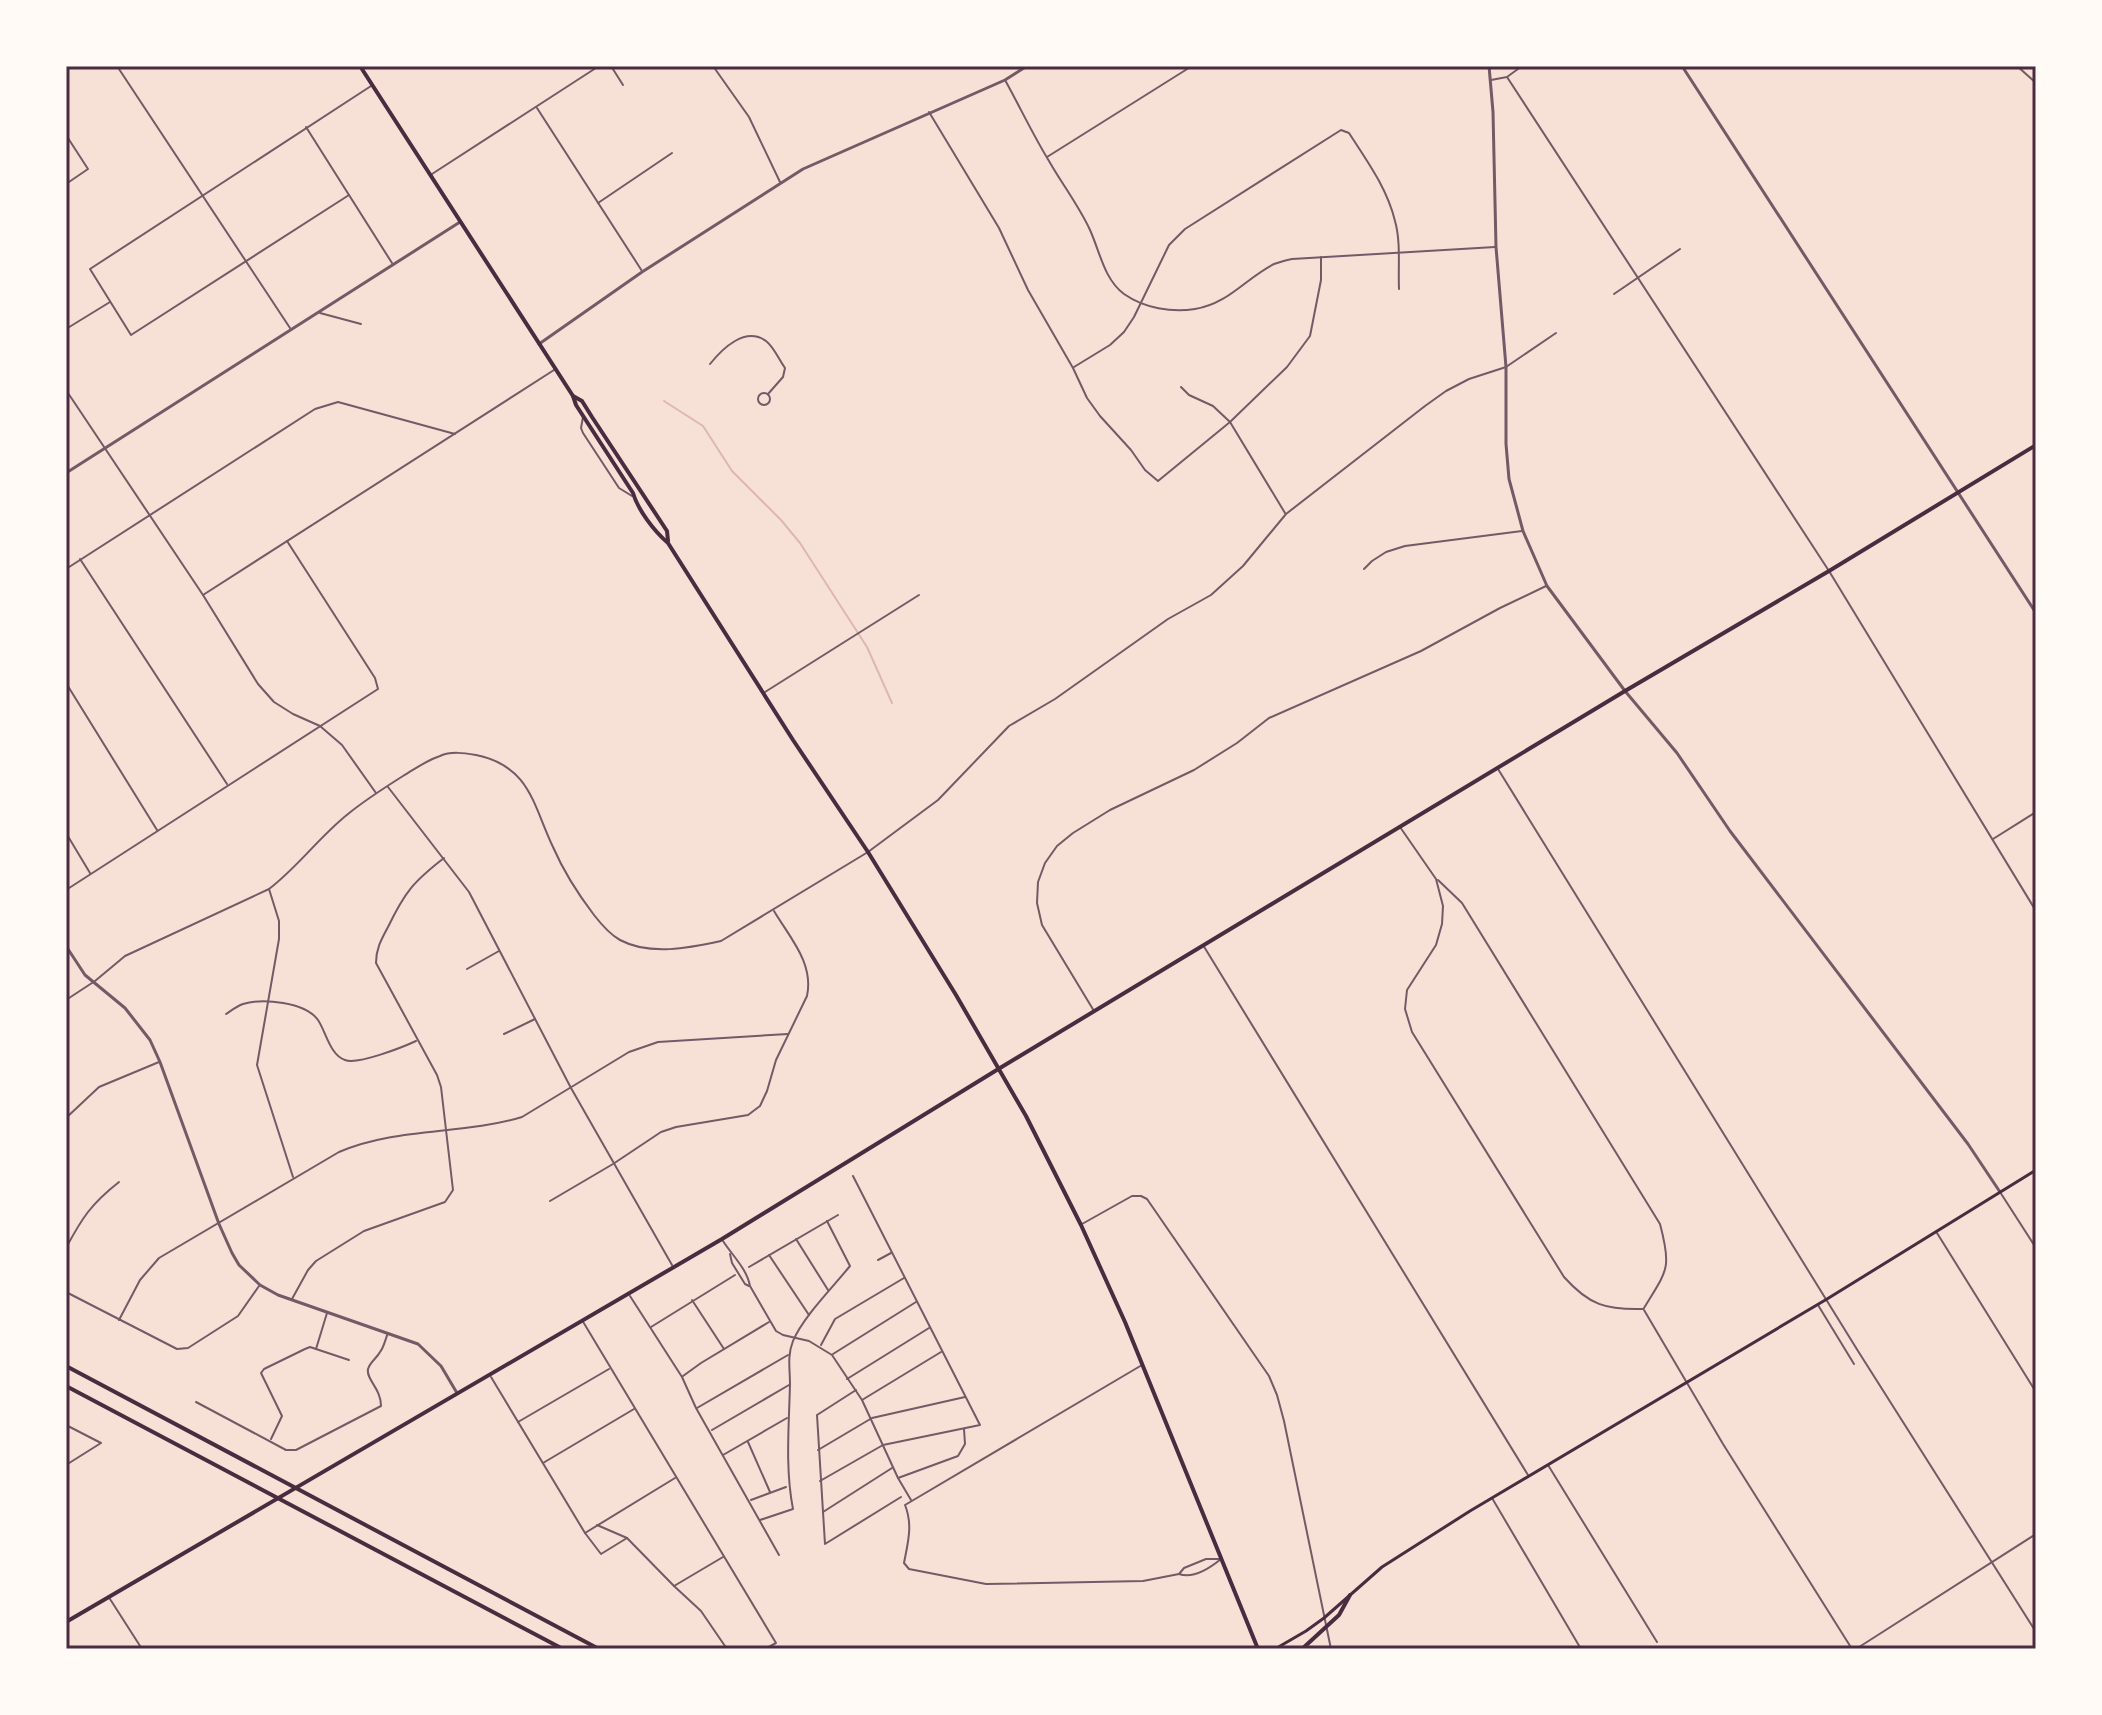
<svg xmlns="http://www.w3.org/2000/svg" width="2102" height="1715" font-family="'Open Sans',sans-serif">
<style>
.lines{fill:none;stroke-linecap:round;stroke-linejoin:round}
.stream{stroke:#dcb8b0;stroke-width:2}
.pedestrian{stroke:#755966;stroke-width:2}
.minor{stroke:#755966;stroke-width:2}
.tertiary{stroke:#755966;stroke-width:3}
.secondary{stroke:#4a2c40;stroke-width:3}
.primary{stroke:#4a2c40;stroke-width:4}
.motorway{stroke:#4a2c40;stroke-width:4}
.neatline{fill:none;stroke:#4a2c40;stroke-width:3}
</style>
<rect width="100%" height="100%" fill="#f7e1d7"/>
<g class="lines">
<!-- stream -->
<polyline class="stream" points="664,401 703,426 732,471 781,520 800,543 867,647 892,703"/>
<!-- pedestrian -->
<g class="pedestrian">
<path d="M710,364C722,349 745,326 766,341C774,347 779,360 785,368L783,377L768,394"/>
<circle cx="764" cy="399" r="6"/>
</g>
<!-- minor -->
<g class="minor">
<polyline points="117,66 290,328"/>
<polyline points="611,66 623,85"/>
<polyline points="713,66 749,117 780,182"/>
<polyline points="2017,66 2036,83"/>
<polyline points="1507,77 1829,571 2036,911"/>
<path d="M1005,80C1020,107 1033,135 1049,161C1062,184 1079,206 1090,230C1100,252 1104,279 1124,294C1144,308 1172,313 1195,309C1228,304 1246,278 1274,264C1280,262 1286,260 1292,259L1495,247"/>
<polyline points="1491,80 1507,77 1522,66"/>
<polyline points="537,108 642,271"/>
<polyline points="929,112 999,228 1028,290 1073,368 1087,398 1100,416 1131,450 1145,470 1158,481 1230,422 1287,367 1310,336 1321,280 1321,257"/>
<polyline points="306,127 392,263"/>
<polyline points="66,135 88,169 66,184"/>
<polyline points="1047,157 1192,66"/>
<polyline points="432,174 599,66"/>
<polyline points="349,195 131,335 90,269 371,86"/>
<polyline points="598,203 672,153"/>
<polyline points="1614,294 1680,249"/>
<polyline points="320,313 361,324"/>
<polyline points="66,329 110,302"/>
<path d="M1074,367L1110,345L1124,332L1134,317L1169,245L1185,229L1341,130L1349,133C1367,161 1387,188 1395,221C1401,242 1398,268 1399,289"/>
<polyline points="1181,387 1189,395 1213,406 1230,422 1285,513"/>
<polyline points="66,390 203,595 258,684 274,702 293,714 320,726 342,745 376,793"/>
<polyline points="583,417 581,428 583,433 619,488 632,496"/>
<polyline points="80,559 227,784"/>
<polyline points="66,569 315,409 338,402 455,434"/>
<polyline points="1364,569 1372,561 1386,552 1405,546 1522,531"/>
<polyline points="203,595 554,370"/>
<polyline points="66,683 157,830"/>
<polyline points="765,692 919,595"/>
<polyline points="1498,769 1858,1351 2036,1632"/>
<polyline points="388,787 469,892 571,1088 672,1265"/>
<path d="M1400,827L1436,879L1443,906L1442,924L1436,945L1407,990L1405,1009L1412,1032L1564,1277C1589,1305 1606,1310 1643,1309"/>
<polyline points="66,833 90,873"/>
<polyline points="1993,839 2036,812"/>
<path d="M1438,880L1462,903L1660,1224C1672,1269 1667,1270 1644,1308"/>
<polyline points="269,889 279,921 279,939 257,1065 293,1177"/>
<polyline points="66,890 378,689 375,678 287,541"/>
<polyline points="1203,945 1528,1475"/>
<polyline points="467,969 499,951"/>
<path d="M66,1000L95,981L125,956L269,889C298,867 319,837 348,814C365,800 384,788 403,776C415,769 427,760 440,756C451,751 464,753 476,755C530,766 533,805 553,847C563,870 578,894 594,915C601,924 609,934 620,940C650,956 689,948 721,941L868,852L938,800L1009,726L1055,699L1168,619L1211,595L1243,566L1286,514L1425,406L1446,391L1469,379L1506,367L1556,333"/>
<polyline points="1094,1011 1042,925 1037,903 1038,882 1045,863 1057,846 1073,833 1110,810 1194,770 1237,743 1269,718 1421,651 1500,608 1546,586"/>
<path d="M226,1014C232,1010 237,1006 243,1004C263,998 305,1002 318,1020C326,1032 330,1055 345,1060C358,1065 403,1047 416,1041"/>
<polyline points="504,1034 535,1019"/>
<polyline points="66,1118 99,1087 159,1062"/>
<polyline points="2000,1192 2036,1248"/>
<path d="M550,1201L613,1164L661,1132L676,1127L748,1115L760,1106L767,1091L776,1060L807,996C814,963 790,938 774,911"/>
<polyline points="1082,1224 1132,1196 1141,1196 1147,1199 1269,1376 1277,1395 1284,1421 1331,1649"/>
<polyline points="1937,1233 2036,1392"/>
<polyline points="796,1239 828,1290"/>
<path d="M723,1241C732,1255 747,1269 750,1286L776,1331L783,1335L809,1341L832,1355L862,1400L898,1478L911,1500"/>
<path d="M66,1248C82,1218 91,1204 119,1182"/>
<polyline points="730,1254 732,1263 745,1284 749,1286"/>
<polyline points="769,1255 809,1315"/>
<polyline points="878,1260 891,1253"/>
<polyline points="749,1267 838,1215"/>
<polyline points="66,1292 177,1349 188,1348 238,1316 259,1286"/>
<polyline points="630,1296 682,1377 696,1408 779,1555"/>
<path d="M292,1299L308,1270L316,1261L364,1231L445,1202L453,1190L441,1087L437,1075L376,963C376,949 381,940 388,927C405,892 413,882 444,858"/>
<polyline points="692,1300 724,1349"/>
<polyline points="1818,1305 1854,1364"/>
<polyline points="1644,1310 1723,1444 1852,1649"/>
<path d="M119,1320L140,1280L159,1258L339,1152C397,1127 462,1135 522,1117L629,1052L658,1042L788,1034"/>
<polyline points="582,1320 776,1643 765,1649"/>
<polyline points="651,1327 735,1275"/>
<polyline points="821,1345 835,1319 904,1278"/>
<polyline points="316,1349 349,1360"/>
<polyline points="833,1354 916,1302"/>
<path d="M1142,1365L905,1505C913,1525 908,1542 904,1563L909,1569L986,1584L1143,1581L1179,1574"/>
<polyline points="683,1376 701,1363 769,1322"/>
<polyline points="491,1377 585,1533 601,1554 627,1538"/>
<polyline points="847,1379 929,1328"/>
<polyline points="856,1390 817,1415 825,1544 901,1497"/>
<polyline points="862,1400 941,1352"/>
<path d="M196,1402L286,1450H296L381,1406C381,1388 366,1380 368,1369C370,1362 377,1358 380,1352C384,1347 385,1340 388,1333"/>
<polyline points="697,1408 788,1355"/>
<polyline points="518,1422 609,1369"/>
<polyline points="66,1425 101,1443 66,1465"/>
<polyline points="712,1430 789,1385"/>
<polyline points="271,1439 282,1416 261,1373 264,1369 305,1349 310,1347 316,1349 327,1313"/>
<polyline points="748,1442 770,1492"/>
<polyline points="818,1450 872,1418 965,1397"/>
<polyline points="723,1455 787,1418"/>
<polyline points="543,1463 634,1409"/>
<polyline points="1548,1465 1657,1642"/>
<polyline points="898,1478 958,1456 965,1444 964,1429"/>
<polyline points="820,1481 883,1445 980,1425 853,1176"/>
<polyline points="1492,1498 1581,1649"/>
<polyline points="751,1500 786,1487"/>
<polyline points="823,1512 892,1468"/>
<path d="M760,1520L793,1509C785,1468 789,1426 790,1384C790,1369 787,1356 793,1341C803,1317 833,1287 850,1266L827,1221"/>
<polyline points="597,1525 627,1538 674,1586 701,1611 727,1649"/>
<polyline points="585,1533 675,1478"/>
<path d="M1206,1559H1221C1210,1568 1193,1579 1179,1574L1184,1568Z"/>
<polyline points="674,1586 723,1557"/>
<polyline points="110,1599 142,1649"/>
<polyline points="1856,1649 2036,1534"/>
</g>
<!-- tertiary -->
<g class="tertiary">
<polyline points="1489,66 1493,112 1496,247 1506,367 1506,444 1509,479 1523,531 1547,586 1625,691 1677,753 1730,831 1968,1144 2000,1192"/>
<polyline points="1682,66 2036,613"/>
<polyline points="539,344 642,272 803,169 1005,80 1027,66"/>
<polyline points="66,473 460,222"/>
<polyline points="66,946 85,975 125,1008 150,1040 160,1062 219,1224 232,1253 239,1265 260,1285 278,1295 418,1344 441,1366 457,1393"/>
</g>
<!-- secondary -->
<polyline class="secondary" points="1275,1649 1306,1631 1324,1618 1382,1567 1470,1511 1827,1299 2036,1170"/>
<!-- primary -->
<g class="primary">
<path d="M360,66L573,396L576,405L633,493C638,510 654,531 668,543L793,740L868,852L956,995L1026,1116L1081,1225L1125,1322L1258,1649"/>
<polyline points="573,396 582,401 592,417 667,531 668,541"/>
<polyline points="66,1622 722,1239 1000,1068 1625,691 1829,571 2036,445"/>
</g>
<!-- motorway -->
<g class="motorway">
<polyline points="66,1366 599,1649"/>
<polyline points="66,1386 563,1649"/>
<polyline points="1302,1649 1339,1615 1350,1595"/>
</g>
</g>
<!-- border -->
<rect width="2102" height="1715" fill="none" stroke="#fffaf5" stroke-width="136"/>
<rect x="68" y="68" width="1966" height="1579" class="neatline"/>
</svg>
